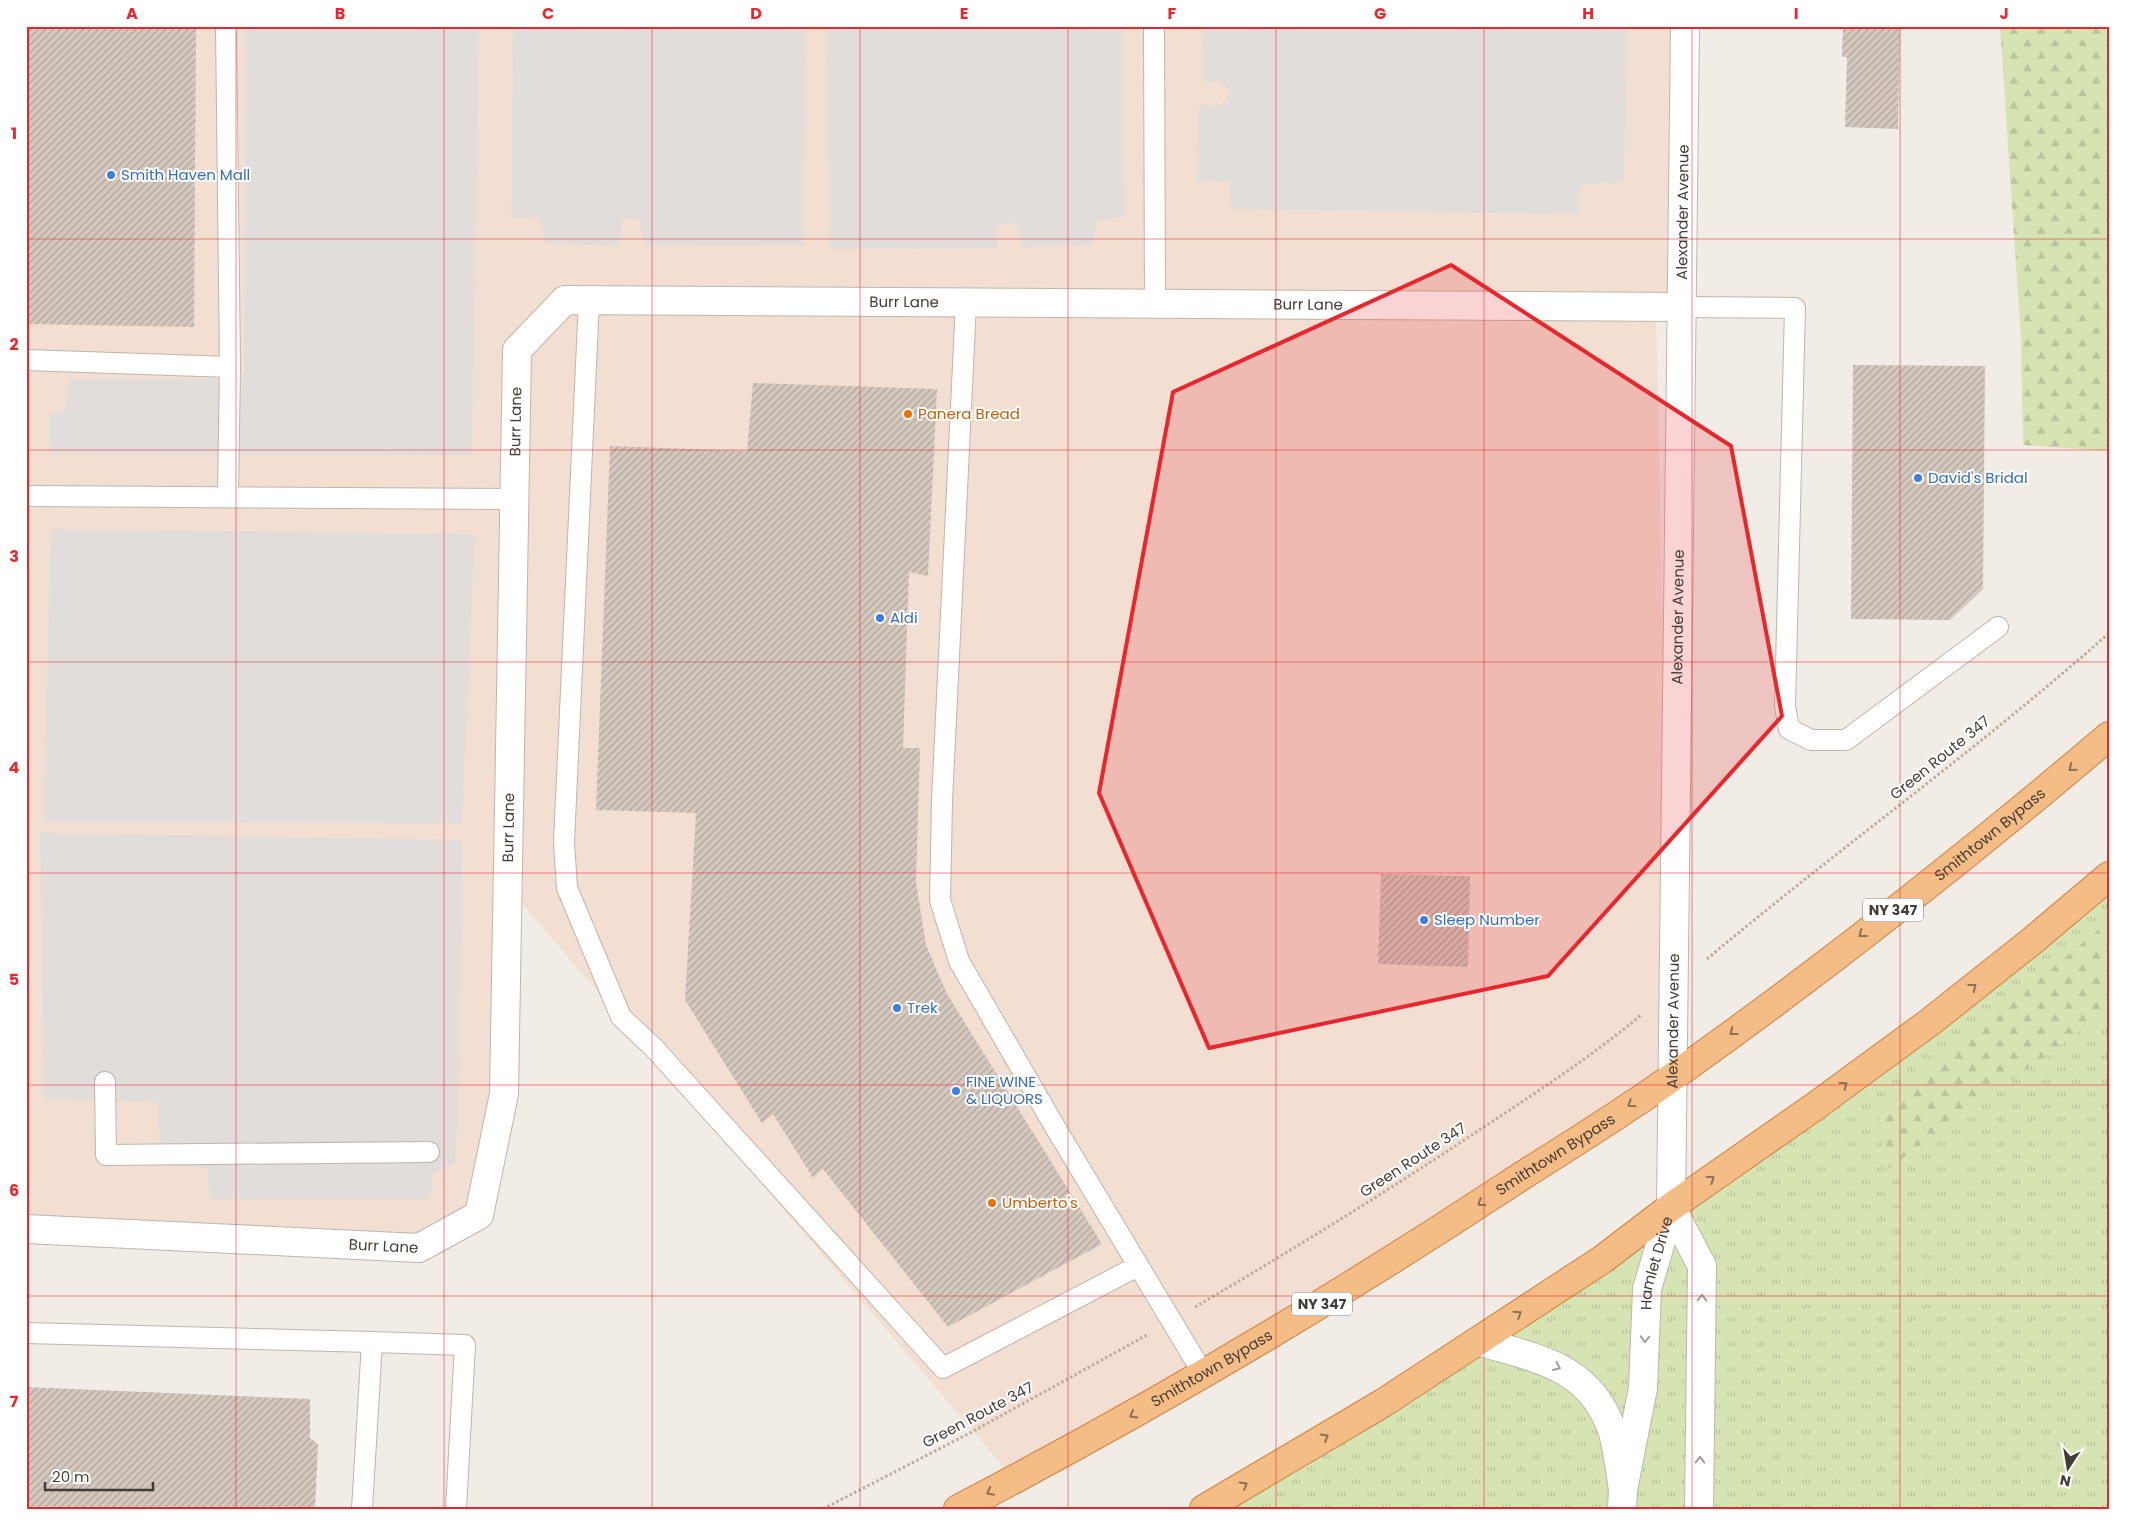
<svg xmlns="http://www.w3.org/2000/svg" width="2135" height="1535" font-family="Poppins,sans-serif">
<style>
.commercial{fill:#f2dfd2}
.grass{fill:url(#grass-tufts)}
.forest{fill:url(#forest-firs)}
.parking{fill:#e0dddb}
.building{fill:url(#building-hatch)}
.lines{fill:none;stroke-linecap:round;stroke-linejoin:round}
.service-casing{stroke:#bfb5ac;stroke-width:22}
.minor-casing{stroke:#bfb5ac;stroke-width:30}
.tertiary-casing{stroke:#bfb5ac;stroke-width:30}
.trunk-casing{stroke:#d08141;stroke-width:30}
.path{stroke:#bdab9c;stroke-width:3;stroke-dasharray:2.5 2.5;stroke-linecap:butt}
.service{stroke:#fff;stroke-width:20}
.minor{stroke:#fff;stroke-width:28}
.tertiary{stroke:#fff;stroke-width:28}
.trunk{stroke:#f4bd86;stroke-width:28}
.oneway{stroke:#8a7056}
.oneway2{stroke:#a29e9a}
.marked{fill:#e8262d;fill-opacity:0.2;stroke:#e8262d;stroke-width:4;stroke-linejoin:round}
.grid{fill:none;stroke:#e8262d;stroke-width:1;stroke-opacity:0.55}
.shop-dot{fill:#3f7fe0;stroke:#fff;stroke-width:2}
.food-dot{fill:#e8710a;stroke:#fff;stroke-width:2}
.labels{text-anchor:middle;stroke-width:4;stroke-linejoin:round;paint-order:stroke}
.shield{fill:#fff;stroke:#7c7672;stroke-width:1}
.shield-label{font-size:14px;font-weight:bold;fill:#443c36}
.shop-label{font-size:15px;fill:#366cbe;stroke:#fff;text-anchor:start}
.street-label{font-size:15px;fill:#443c36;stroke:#fff}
.food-label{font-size:15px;fill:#c56008;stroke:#fff;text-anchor:start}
.neatline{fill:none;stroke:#e8262d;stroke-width:2}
.grid-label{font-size:16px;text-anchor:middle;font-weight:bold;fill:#e8262d}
</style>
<defs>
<pattern id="grass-tufts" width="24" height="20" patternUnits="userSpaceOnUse" patternTransform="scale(1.25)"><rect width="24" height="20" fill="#d6e3b2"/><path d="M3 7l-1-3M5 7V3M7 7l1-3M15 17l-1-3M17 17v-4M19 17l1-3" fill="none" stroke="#b9c49a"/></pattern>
<pattern id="forest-firs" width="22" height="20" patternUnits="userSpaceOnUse" patternTransform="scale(1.25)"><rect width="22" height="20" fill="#d6e3b2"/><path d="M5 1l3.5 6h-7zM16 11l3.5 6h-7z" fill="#b9c49a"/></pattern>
<pattern id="building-hatch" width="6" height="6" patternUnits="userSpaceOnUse" patternTransform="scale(1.25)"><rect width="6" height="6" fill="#d5c9bf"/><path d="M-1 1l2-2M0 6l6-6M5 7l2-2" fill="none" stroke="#aea49c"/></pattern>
</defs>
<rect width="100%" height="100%" fill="#f1ece6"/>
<!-- commercial -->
<polygon class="commercial" points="26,26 1684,26 1680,307 1656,307 1672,1077 1014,1479 508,887 504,1094 479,1215 419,1248 26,1229"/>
<!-- grass -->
<polygon class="grass" points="2109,894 2109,1509 1217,1509"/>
<!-- forest -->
<g class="forest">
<polygon points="2000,26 2109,26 2109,451 2023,445 2021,340"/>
<polygon points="2109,921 2109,1010 1885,1171 1878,1113"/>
</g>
<!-- parking -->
<g class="parking">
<polygon points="245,26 479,26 472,455 49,454 50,413 65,412 69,379 244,379"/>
<polygon points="513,26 805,26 803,245 644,246 639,219 623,218 619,246 545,243 539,217 511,218"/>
<polygon points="827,26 1123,26 1124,217 1097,221 1092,245 1021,247 1021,231 1011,223 995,227 998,248 829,249"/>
<polygon points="1203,26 1628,26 1624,182 1585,185 1579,188 1579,214 1229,209 1231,182 1196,180 1199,104 1220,106 1231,92 1220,81 1204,82"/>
<polygon points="51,529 475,534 462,823 43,822"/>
<polygon points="40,833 462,840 458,1123 455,1163 433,1173 430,1199 210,1199 207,1168 161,1165 157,1102 44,1099"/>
</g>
<!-- building -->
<g class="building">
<polygon points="26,26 196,26 194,327 26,324"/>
<polygon points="1843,26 1900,26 1898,129 1845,127 1847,57 1842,57"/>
<polygon points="1853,365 1985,366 1983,589 1950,620 1851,619"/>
<polygon points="753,383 937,389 928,576 909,572 903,748 920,748 916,882 926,945 947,994 1102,1244 948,1327 823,1169 813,1178 773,1114 762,1123 685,1000 696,813 596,810 610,446 747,451"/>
<polygon points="1381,874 1470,876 1468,967 1378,964"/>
<polygon points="26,1387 310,1399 310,1438 318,1444 315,1509 26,1509"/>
</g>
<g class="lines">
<defs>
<g id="service">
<polyline points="226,26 230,367 228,496"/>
<polyline points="1154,26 1155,303"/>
<polyline points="589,300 564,842 567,888 621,1017 654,1048 943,1368 1138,1266"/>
<polyline points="966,303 942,801 940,900 959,961 1055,1127 1204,1375"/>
<polyline points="1680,307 1795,308 1785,706 1789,729 1811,740 1846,740 1998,627"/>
<polyline points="26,360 230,367"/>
<polyline points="26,496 514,499"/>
<polyline points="105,1082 106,1155 429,1152"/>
<polyline points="26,1333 372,1342 362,1509"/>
<polyline points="372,1342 465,1345 456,1509"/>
</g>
<g id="minor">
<polyline points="1671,1207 1702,1266 1699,1509"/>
<path id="s1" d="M26,1229L419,1248L479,1215L504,1094L517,350L565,300L1680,307"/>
<path id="s2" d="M1622,1509L1623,1490L1643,1388L1647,1289L1671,1207"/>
</g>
<g id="tertiary">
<path id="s3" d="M1671,1207L1685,26"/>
<path d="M1478,1341C1537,1359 1591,1365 1613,1433C1618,1451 1620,1471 1623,1490"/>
</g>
<g id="trunk">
<path id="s4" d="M958,1509C1148,1410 1332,1301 1511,1183C1565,1148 1622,1114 1674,1076C1824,969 1969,855 2109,736"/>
<polyline points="1204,1509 1383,1403 1603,1259 1671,1207 1814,1107 1930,1022 2032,941 2109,876"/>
</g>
</defs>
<!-- service casing -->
<use href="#service" class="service-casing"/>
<!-- minor casing -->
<use href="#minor" class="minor-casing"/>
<!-- tertiary casing -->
<use href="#tertiary" class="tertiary-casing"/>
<!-- trunk casing -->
<use href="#trunk" class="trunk-casing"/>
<!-- path -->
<g class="path">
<path d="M1707,959C1839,848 1980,748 2109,633"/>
<path d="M1195,1307C1289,1252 1381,1195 1472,1135C1529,1097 1589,1059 1641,1015"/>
<polyline points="823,1509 968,1434 1147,1335"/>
</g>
<!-- service -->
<use href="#service" class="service"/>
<!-- minor -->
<use href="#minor" class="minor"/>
<!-- tertiary -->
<use href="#tertiary" class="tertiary"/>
<!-- trunk -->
<use href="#trunk" class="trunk"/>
</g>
<!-- one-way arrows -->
<defs><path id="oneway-chevron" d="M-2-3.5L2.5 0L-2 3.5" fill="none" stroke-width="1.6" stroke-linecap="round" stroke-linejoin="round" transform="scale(1.25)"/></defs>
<g class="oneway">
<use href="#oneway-chevron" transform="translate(2072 768) rotate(140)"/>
<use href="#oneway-chevron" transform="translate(1862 934) rotate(142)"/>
<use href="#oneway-chevron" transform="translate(1973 987) rotate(-38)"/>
<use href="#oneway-chevron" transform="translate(1733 1032) rotate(143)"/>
<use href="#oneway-chevron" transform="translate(1844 1085) rotate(-36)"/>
<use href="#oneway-chevron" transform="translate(1631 1104) rotate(147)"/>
<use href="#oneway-chevron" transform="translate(1711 1179) rotate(-35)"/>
<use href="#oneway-chevron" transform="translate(1481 1203) rotate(147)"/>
<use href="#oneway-chevron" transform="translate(1518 1314) rotate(-33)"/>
<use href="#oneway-chevron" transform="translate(1133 1415) rotate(150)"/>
<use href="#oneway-chevron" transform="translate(1325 1437) rotate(-31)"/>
<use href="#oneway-chevron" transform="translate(1244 1485) rotate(-30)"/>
<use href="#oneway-chevron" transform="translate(990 1492) rotate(153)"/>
</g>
<g class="oneway2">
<use href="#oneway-chevron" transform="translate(1702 1298) rotate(-89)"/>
<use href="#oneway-chevron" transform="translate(1645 1339) rotate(92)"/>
<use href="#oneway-chevron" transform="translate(1557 1367) rotate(25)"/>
<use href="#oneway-chevron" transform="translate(1700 1460) rotate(-89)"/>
</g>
<!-- marked area -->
<path class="marked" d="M1451,265L1731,446L1782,716L1548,976L1209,1048L1099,793L1173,392Z"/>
<!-- grid -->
<path class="grid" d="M236,26V1509M444,26V1509M652,26V1509M860,26V1509M1068,26V1509M1276,26V1509M1484,26V1509M1692,26V1509M1900,26V1509M26,239H2109M26,450H2109M26,662H2109M26,873H2109M26,1085H2109M26,1296H2109"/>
<!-- markers -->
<g class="shop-dot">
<circle cx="111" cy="175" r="5"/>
<circle cx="1918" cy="478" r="5"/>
<circle cx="880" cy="618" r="5"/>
<circle cx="1424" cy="920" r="5"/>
<circle cx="897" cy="1008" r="5"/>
<circle cx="956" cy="1091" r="5"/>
</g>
<g class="food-dot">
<circle cx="908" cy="414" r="5"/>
<circle cx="992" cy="1203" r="5"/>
</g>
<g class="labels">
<!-- shield labels -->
<g class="shield">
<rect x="1863" y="898.5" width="60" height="23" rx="4"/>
<rect x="1292" y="1292.5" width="60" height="23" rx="4"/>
</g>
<g class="shield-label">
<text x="1893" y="915">NY 347</text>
<text x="1322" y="1309">NY 347</text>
</g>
<!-- shop labels -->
<g class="shop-label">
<text x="121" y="180">Smith Haven Mall</text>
<text x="1928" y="483">David's Bridal</text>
<text x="890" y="623">Aldi</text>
<text x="1434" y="925">Sleep Number</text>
<text x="907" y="1013">Trek</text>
<text x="966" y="1087">FINE WINE<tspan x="966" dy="17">&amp; LIQUORS</tspan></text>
</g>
<!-- street labels -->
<g class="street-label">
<text dy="5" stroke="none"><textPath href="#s3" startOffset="995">Alexander Avenue</textPath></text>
<text dy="5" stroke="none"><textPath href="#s1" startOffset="1738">Burr Lane</textPath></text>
<text dy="5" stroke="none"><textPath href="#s1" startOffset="2142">Burr Lane</textPath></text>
<text dy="5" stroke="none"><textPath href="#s1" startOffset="1258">Burr Lane</textPath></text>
<text dy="5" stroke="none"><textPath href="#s3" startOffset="590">Alexander Avenue</textPath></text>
<text transform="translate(1940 758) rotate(-39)" y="5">Green Route 347</text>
<text dy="5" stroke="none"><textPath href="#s1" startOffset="852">Burr Lane</textPath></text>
<text dy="5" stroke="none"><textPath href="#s4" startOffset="1235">Smithtown Bypass</textPath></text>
<text dy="5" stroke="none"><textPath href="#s3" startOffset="186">Alexander Avenue</textPath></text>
<text dy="5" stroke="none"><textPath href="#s4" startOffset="695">Smithtown Bypass</textPath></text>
<text transform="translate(1413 1160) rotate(-33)" y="5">Green Route 347</text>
<text dy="5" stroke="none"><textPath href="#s1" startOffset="358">Burr Lane</textPath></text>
<text dy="5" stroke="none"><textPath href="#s2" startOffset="249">Hamlet Drive</textPath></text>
<text dy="5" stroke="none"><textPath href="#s4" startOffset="290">Smithtown Bypass</textPath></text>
<text transform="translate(978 1415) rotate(-28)" y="5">Green Route 347</text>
</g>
<!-- food labels -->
<g class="food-label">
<text x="918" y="419">Panera Bread</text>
<text x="1002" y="1208">Umberto's</text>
</g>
</g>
<!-- border -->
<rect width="2135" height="1535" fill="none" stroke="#ffffff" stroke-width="55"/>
<!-- north arrow -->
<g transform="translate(2068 1468) rotate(192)" stroke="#ffffff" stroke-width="4" paint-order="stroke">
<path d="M0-4L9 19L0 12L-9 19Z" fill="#443c36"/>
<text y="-8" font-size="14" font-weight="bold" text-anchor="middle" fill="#443c36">N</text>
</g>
<!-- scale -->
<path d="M45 1482v8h108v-8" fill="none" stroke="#443c36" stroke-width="2.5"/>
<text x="52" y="1482" font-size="15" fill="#443c36" stroke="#ffffff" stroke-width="4" paint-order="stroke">20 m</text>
<rect x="28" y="28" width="2080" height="1480" class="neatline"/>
<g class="grid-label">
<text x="132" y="19">A</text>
<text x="340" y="19">B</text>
<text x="548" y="19">C</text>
<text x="756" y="19">D</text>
<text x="964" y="19">E</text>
<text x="1172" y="19">F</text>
<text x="1380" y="19">G</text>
<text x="1588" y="19">H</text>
<text x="1796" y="19">I</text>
<text x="2004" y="19">J</text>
<text x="14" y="139">1</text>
<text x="14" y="350">2</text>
<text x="14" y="562">3</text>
<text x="14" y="773">4</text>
<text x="14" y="985">5</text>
<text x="14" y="1196">6</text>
<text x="14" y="1407">7</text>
</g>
</svg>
